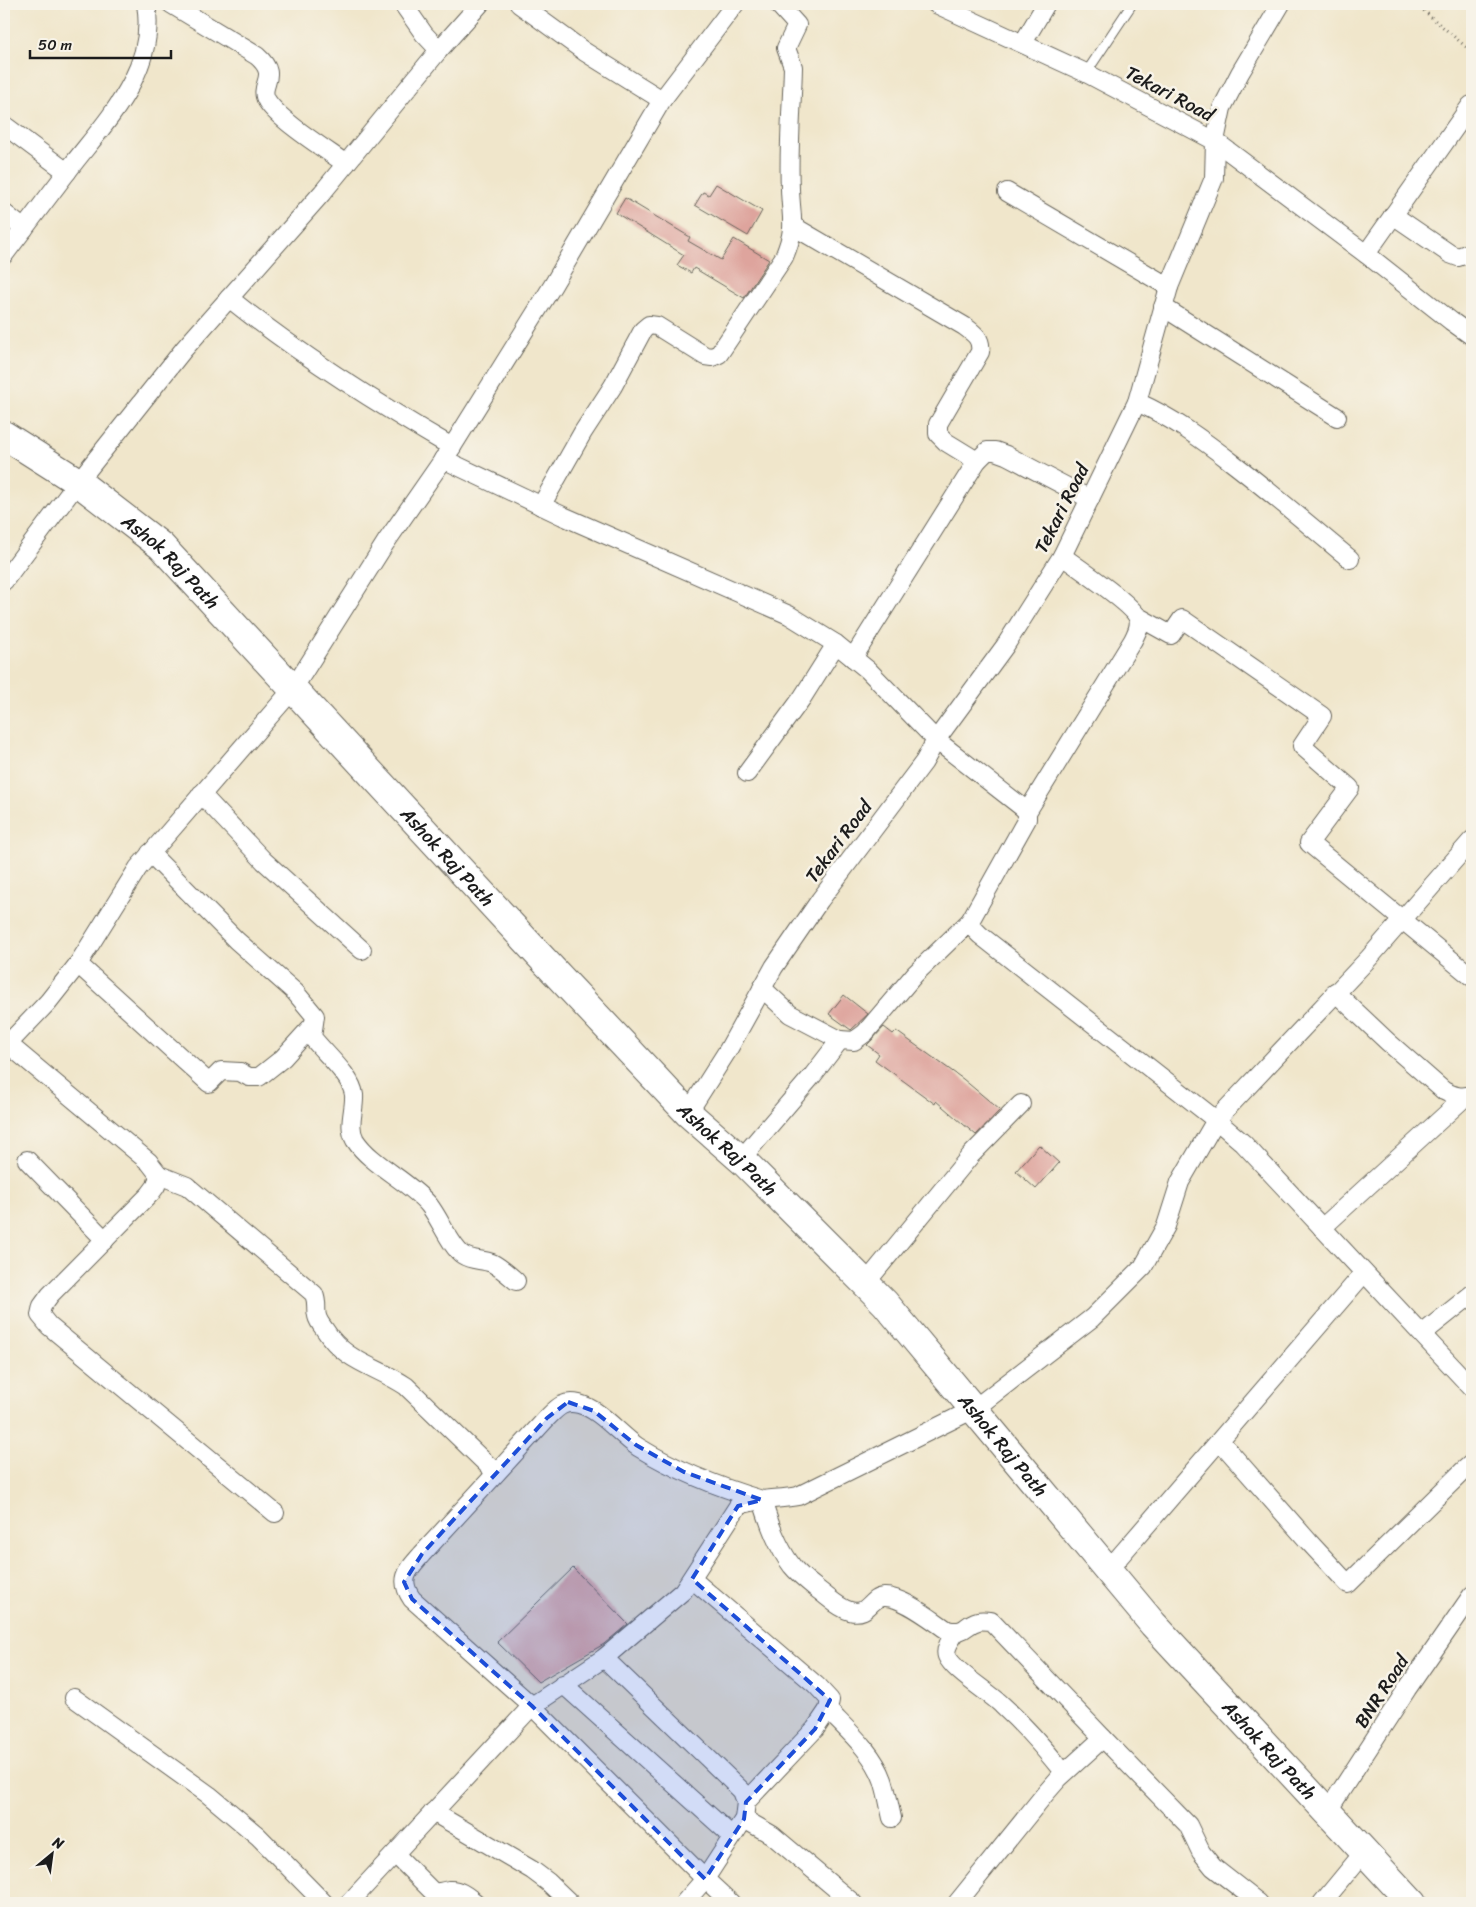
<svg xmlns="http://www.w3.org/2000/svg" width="1476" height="1907" font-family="Sriracha,sans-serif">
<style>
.building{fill:#dea49d}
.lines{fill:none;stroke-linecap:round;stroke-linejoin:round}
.service-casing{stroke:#666359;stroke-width:11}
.minor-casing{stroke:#666359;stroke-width:20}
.primary-casing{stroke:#666359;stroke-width:30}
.path{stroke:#666359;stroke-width:3;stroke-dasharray:1 4;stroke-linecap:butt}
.service{stroke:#fff;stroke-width:9}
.minor{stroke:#fff;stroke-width:18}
.primary{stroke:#fff;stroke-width:28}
.marked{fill:#1d4ed8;fill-opacity:0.2;stroke:#1d4ed8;stroke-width:4;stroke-dasharray:10 6;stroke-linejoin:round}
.labels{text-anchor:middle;stroke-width:5;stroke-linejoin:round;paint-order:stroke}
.street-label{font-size:19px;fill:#1c1c1c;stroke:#f7f3e8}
</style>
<rect width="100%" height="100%" fill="#f7f3e8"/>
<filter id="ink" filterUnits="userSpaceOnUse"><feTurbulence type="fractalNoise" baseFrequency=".02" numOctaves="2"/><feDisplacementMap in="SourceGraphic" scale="10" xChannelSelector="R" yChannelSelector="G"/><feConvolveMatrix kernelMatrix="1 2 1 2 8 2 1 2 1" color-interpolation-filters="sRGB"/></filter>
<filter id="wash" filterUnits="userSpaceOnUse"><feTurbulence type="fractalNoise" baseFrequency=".0096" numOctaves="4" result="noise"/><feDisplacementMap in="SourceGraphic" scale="20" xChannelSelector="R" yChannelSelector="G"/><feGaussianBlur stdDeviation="1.12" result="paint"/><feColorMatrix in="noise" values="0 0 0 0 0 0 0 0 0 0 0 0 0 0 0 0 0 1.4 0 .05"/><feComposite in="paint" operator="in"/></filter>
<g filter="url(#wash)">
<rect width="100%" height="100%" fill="#f0e6cb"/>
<g id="blocks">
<!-- building -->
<g class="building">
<polygon points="716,184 762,211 748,236 695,205 703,192 709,195"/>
<polygon points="625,198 690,237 688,241 721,260 734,239 769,260 744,298 694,268 691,273 677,265 684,255 616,213"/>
<polygon points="844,995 868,1014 851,1030 829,1014"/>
<polygon points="884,1027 893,1034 896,1031 963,1079 1000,1110 976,1135 936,1101 935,1104 875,1060 879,1054 867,1045"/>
<polygon points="1039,1145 1059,1163 1036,1189 1016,1171"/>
<polygon points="573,1568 628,1624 604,1644 538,1682 497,1642"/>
</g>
</g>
</g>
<g filter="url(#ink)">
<use href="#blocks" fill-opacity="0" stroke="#666359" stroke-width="1"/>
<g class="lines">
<defs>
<polyline id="service" points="1086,73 1132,4"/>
<g id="minor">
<path d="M171,4L257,56C281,77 257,84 267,101C280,121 325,149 346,164"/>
<polyline points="403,4 424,34 439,50"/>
<polyline points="519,4 585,52 662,100"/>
<polyline points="1281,4 1240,73 1222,108 1215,141 1366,254 1451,321 1472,336"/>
<polyline points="1023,43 1046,4"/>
<polyline points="4,125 67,172"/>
<polyline points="1007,192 1169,287"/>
<polyline points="4,213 24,229"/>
<polyline points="1393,215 1450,254 1458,257 1472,252"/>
<path d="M793,226L964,326C975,334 982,339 980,352L938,424V434L946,442L977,461"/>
<polyline points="1366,254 1471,105"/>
<path d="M4,255C27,225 50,194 73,164C110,117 157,68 146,4"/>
<path d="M229,298C297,353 376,403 452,447"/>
<polyline points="1163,307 1337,417"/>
<path d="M1137,402C1173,418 1203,440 1234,464C1273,494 1311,527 1350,559"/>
<polyline points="443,459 563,516 789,615 836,644 868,670 936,740 1022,807 1027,812 1027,819 970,921 972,927 980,935 1216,1120 1243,1143 1472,1388"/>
<path d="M541,506L583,432L613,386L643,330L649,325L657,326L705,356L712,357L719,354L784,257C797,226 791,220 790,189C788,149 792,107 793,67L786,48L797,25L778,4"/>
<polyline points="4,581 78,482 184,349 322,193 439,50 480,4"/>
<polyline points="1137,616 1171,635 1182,619 1322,716 1302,746 1350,788 1309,843 1472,977"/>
<polyline points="853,658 977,461 987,451 995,451 1006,455 1090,499"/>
<polyline points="747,773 802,698 836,644"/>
<polyline points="201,794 264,861 362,950"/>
<path d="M1027,812L1133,640C1136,633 1141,627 1138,618C1133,605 1076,566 1062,556"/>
<path d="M150,853L236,940L295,992L315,1016L312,1037C324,1053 352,1076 354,1095C355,1110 347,1126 355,1140C371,1165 409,1181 429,1205C440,1219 451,1247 463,1255C472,1261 482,1259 492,1263C500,1267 509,1275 516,1281"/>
<polyline points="78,964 209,1083 221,1071 240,1072 249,1077 259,1077 283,1058 313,1025"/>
<polyline points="762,988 790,1014 840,1040 854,1041 865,1033 915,974 970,921"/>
<path d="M1335,992L1388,1042L1444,1091C1454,1096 1461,1098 1472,1095"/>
<polyline points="8,1044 149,1162 159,1175 156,1186 150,1194 50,1295 42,1306 40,1315 49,1326 275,1513"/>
<polyline points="4,1048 48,1002 78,964 138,868 293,689 386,542 452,447 553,285 662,100 735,4"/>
<polyline points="688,1113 728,1050 774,967 820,900 924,762 936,740 1005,646 1062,556 1137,402 1169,287 1214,178 1215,141 1086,73 936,4"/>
<polyline points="741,1159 813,1075 840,1040"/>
<polyline points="27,1160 105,1240"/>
<path d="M159,1175L187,1186L314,1294C318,1304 315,1309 317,1316C318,1321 322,1326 325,1330C345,1362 376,1366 406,1386L496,1473"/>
<polyline points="1322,1228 1465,1097"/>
<polyline points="865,1284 971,1155 1021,1104"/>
<polyline points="1422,1334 1472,1294"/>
<polyline points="1220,1441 1309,1542 1348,1584 1464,1470 1472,1463"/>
<polyline points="1108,1570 1364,1273"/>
<polyline points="692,1579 816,1685 830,1700 828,1710 815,1729 746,1802"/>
<path d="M956,1632C952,1638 944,1648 947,1656C953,1671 989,1692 1002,1705C1025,1726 1045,1749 1064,1773"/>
<polyline points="604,1658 742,1791 746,1802 744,1819 705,1879 731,1903"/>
<polyline points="563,1684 732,1836"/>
<polyline points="74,1698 209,1795 258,1836 324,1903"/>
<path d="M828,1710C848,1731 873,1752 883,1780C887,1792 889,1805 892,1818"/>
<polyline points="1103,1738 1188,1825 1201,1852 1213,1867 1259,1903"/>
<polyline points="433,1812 532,1870 548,1882 570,1903"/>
<polyline points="1327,1812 1407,1689 1472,1595"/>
<polyline points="744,1819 772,1835 853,1903"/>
<path d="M395,1854L433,1892C440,1893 443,1891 449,1890C460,1889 468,1897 476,1903"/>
<path d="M349,1903L532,1706L604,1658L683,1591L738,1506C757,1498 778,1500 798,1496L974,1409L1092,1318L1143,1267L1166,1226L1180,1182L1216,1120L1369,958L1472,840"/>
<path d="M684,1903L705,1879L532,1706L412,1599C398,1579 408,1570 422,1554L547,1418C557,1408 563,1400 579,1404C600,1409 620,1435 638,1447C677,1471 718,1487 762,1500C769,1523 777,1546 792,1566C800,1576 811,1584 821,1592C829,1598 839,1608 850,1611C869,1616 869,1598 883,1597C901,1595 932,1620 947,1630C968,1634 963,1625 978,1621C982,1620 987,1621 991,1621L1103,1738L1059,1778L1045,1794L957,1903"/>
<polyline points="1322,1903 1364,1852"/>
</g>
<g id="primary">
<path id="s1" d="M4,435L78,482L161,546L538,954L688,1113L745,1163L885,1303L1153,1624L1412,1903"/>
</g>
</defs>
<!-- service casing -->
<use href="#service" class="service-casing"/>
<!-- minor casing -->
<use href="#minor" class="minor-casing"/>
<!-- primary casing -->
<use href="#primary" class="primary-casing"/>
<!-- path -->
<polyline class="path" points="1416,4 1472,52"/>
<!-- service -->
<use href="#service" class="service"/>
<!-- minor -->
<use href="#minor" class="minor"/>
<!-- primary -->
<use href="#primary" class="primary"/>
</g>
</g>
<!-- marked area -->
<path class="marked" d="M568,1402L594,1411L636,1445L684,1472L762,1500L738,1506L692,1579L830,1700L815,1729L746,1802L744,1819L705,1879L532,1706L412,1599L404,1582L422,1554L547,1418Z"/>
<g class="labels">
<!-- street labels -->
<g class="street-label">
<text transform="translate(1170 93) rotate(28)" y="7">Tekari Road</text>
<text transform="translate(1061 508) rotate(-63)" y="7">Tekari Road</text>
<text dy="7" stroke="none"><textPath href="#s1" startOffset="210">Ashok Raj Path</textPath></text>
<text transform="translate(838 841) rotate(-53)" y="7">Tekari Road</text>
<text dy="7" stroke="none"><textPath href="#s1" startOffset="615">Ashok Raj Path</textPath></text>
<text dy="7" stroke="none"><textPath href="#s1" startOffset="1020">Ashok Raj Path</textPath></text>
<text dy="7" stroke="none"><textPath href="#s1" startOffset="1425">Ashok Raj Path</textPath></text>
<text transform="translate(1381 1691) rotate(-57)" y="7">BNR Road</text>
<text dy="7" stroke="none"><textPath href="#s1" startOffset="1830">Ashok Raj Path</textPath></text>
</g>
</g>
<!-- margin -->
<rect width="1476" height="1907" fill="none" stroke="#f7f3e8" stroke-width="20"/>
<!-- north arrow -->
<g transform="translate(52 1854) rotate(29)" stroke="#f7f3e8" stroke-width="4" paint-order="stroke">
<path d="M0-4L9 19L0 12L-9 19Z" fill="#1c1c1c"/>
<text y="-8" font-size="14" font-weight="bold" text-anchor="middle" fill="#1c1c1c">N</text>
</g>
<!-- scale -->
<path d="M30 50v8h141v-8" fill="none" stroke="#1c1c1c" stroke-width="2.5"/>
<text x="38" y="50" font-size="15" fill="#1c1c1c" stroke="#f7f3e8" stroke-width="4" paint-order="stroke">50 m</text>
</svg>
